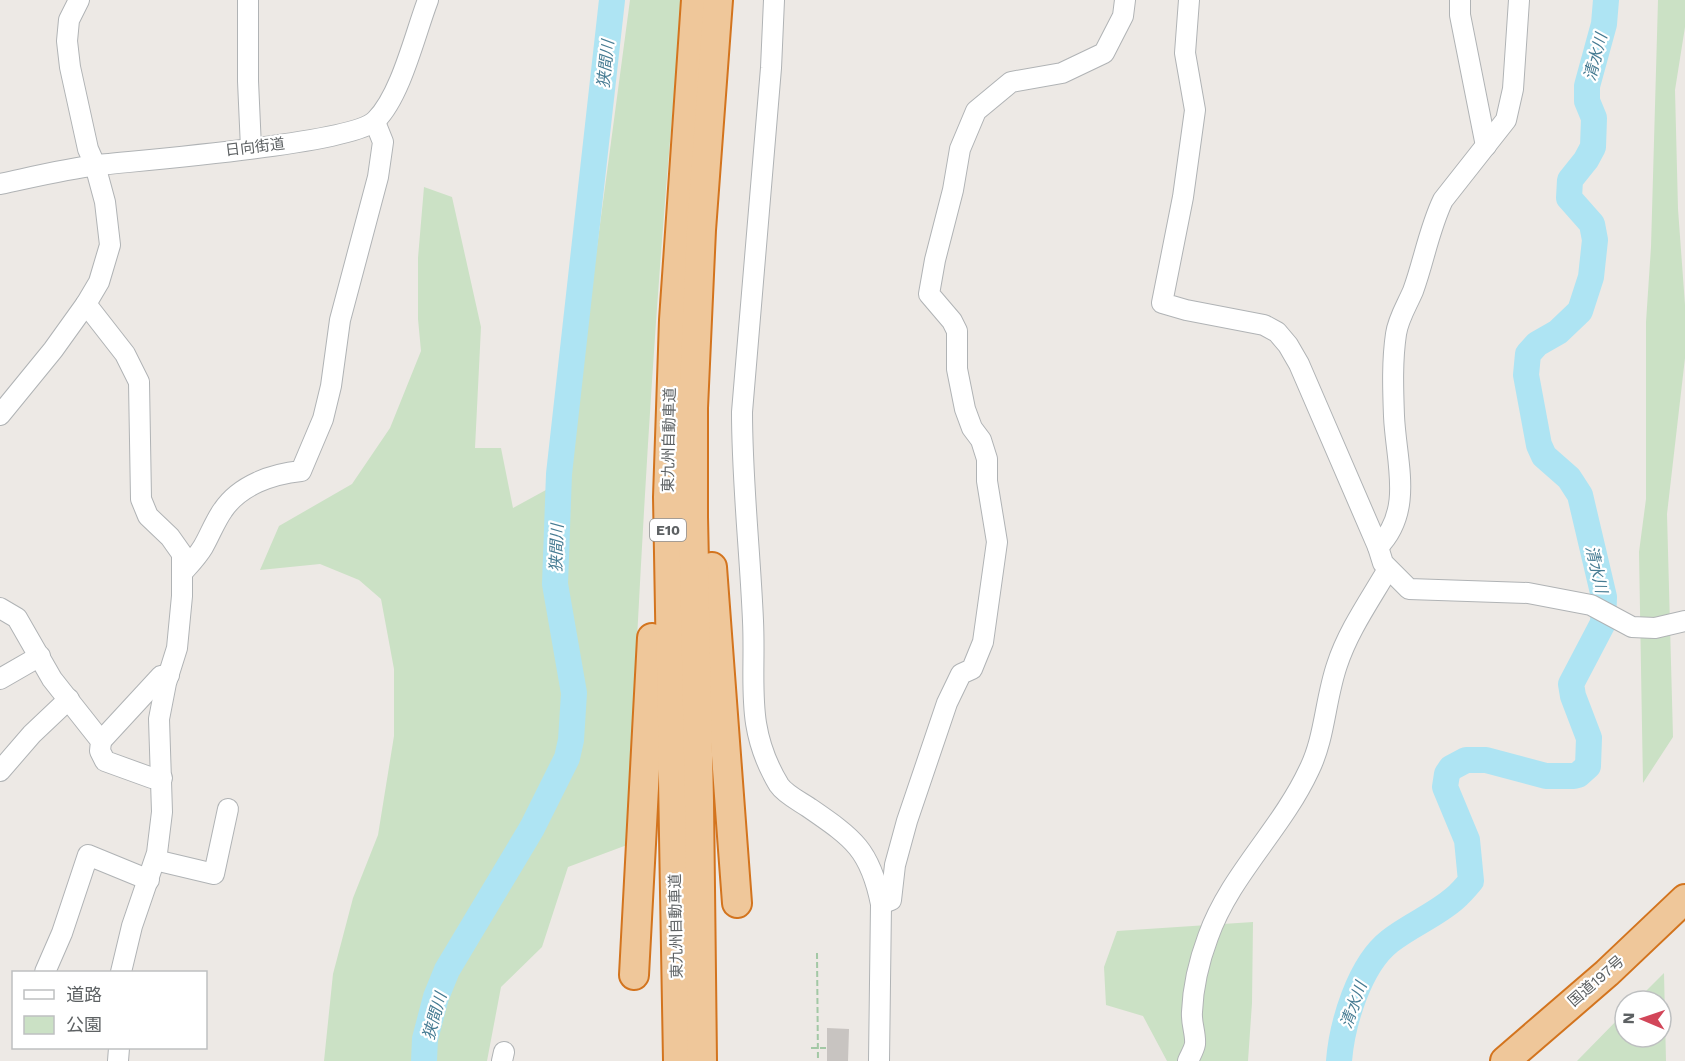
<svg xmlns="http://www.w3.org/2000/svg" width="1685" height="1061" font-family="'Work Sans','Noto Sans JP',sans-serif">
<style>
.green{fill:#cbe1c5}
.lines{fill:none;stroke-linecap:round;stroke-linejoin:round}
.river{stroke:#aee4f3;stroke-width:26}
.building{fill:#c8c4c1}
.minor-casing{stroke:#b0b3b5;stroke-width:22}
.highway-casing{stroke:#d3741e;stroke-width:32}
.path{stroke:#a3c8a5;stroke-width:2;stroke-dasharray:6 3;stroke-linecap:butt}
.minor{stroke:#fff;stroke-width:20}
.highway{stroke:#efc79a;stroke-width:28}
.labels{text-anchor:middle;stroke-width:4.5;stroke-linejoin:round;paint-order:stroke}
.shield{fill:#fff;stroke:#8e9092;stroke-width:1.5}
.shield-label{font-size:14px;font-weight:bold;fill:#5d6163}
.street-label{font-size:15px;fill:#5d6163;stroke:#fff}
.water-label{font-size:16px;font-style:italic;fill:#477c93;stroke:#fff}
</style>
<rect width="100%" height="100%" fill="#ede9e5"/>
<!-- green -->
<g class="green">
<path d="M630,0H683C655,281 640,563 627,845L568,867L542,947L501,987L487,1061H324L333,974L353,898L378,835L394,736V669L381,599L359,580L320,564L260,570L279,526L352,484L390,428L421,351L418,319V258L424,187L452,197L481,327L475,448H501L513,508L566,479Z"/>
<polygon points="1658,0 1685,0 1685,27 1675,90 1678,209 1685,305 1685,358 1667,514 1673,737 1643,783 1639,552 1646,499 1646,322 1651,247"/>
<polygon points="1253,922 1252,1003 1248,1061 1167,1061 1143,1016 1106,1005 1104,967 1117,931"/>
<polygon points="1664,973 1666,1061 1577,1061 1625,1012 1625,1037 1661,1037 1661,1001 1636,1001"/>
</g>
<g class="lines">
<!-- river -->
<g class="river">
<polyline points="424,1061 425,1039 436,997 447,970 532,828 567,758 571,740 574,693 555,584 559,474 612,0"/>
<path d="M1339,1061C1342,1024 1359,965 1390,941C1410,925 1436,915 1455,898C1461,893 1466,887 1471,881L1467,840L1445,787L1447,774L1451,768L1466,760H1486L1546,776H1574L1578,775L1588,766L1589,738L1573,696L1571,684L1603,623L1604,597L1580,495L1569,478L1544,456L1539,445L1526,375L1528,354L1537,344L1558,332L1580,311L1591,277L1595,240L1592,224L1569,198L1570,180L1586,160L1593,147L1594,118L1587,101V86L1604,24L1606,0"/>
</g>
</g>
<!-- building -->
<polygon class="building" points="827,1028 849,1029 848,1061 827,1061"/>
<g class="lines">
<defs>
<g id="minor">
<polyline points="248,0 248,81 251,148"/>
<path d="M774,0L771,68L742,412C742,482 750,551 753,621C756,684 744,727 779,785C785,794 799,801 808,807C853,838 870,849 881,904L879,1061"/>
<polyline points="1189,0 1185,53 1195,110 1183,197 1162,303 1186,310 1264,325 1277,332 1288,345 1299,364 1378,547 1383,563 1409,589 1528,593 1591,605 1632,627 1655,628 1685,621"/>
<polyline points="1460,0 1460,15 1486,146"/>
<path d="M0,184C33,177 65,169 98,165C143,160 353,144 376,120C401,95 415,34 428,0"/>
<polyline points="86,304 125,354 139,382 141,499 148,516 170,537 182,554 182,596 177,648 166,683 159,719 162,812 157,853 132,926 121,972"/>
<polyline points="0,415 53,350 86,304 99,282 110,245 105,202 95,165 88,149 70,67 67,41 69,20 79,0"/>
<path d="M1378,547C1414,510 1396,462 1394,416C1393,389 1392,361 1396,334C1398,319 1407,305 1413,291C1424,261 1429,229 1443,200L1506,120L1513,89L1519,0"/>
<path d="M182,573C189,565 197,557 203,547C210,535 215,521 223,510C240,485 272,474 301,471L323,419L331,386L340,320L378,177L383,142L375,122"/>
<polyline points="0,608 17,618 52,679 101,741 100,751 105,761 152,778 162,778"/>
<polyline points="0,679 40,656"/>
<polyline points="101,741 161,676 169,675"/>
<polyline points="0,771 32,734 69,699"/>
<polyline points="155,860 214,874 228,809"/>
<polyline points="881,904 891,900 895,865 907,821 947,703 961,674 972,669 983,642 997,542 987,481 987,459 981,440 972,428 965,409 957,369 957,331 952,321 929,294 935,260 953,190 960,149 976,111 1011,82 1062,73 1104,53 1123,16 1125,0"/>
<polyline points="45,972 62,933 88,855 149,880"/>
<polyline points="118,1061 119,1048"/>
<polyline points="502,1061 504,1052"/>
<path d="M1188,1061C1190,1056 1194,1050 1195,1044C1196,1034 1191,1023 1192,1012C1193,987 1199,961 1208,937C1230,875 1281,830 1309,770C1325,738 1325,700 1337,665C1348,631 1370,600 1388,569"/>
</g>
<g id="highway">
<polyline points="712,567 737,903"/>
<polyline points="634,975 652,638"/>
<polyline points="678,1061 668,497 674,320 696,0"/>
<polyline points="702,1061 699,801 693,517 693,408 701,230 718,0"/>
<polyline points="1505,1061 1607,973 1685,899"/>
</g>
</defs>
<!-- minor casing -->
<use href="#minor" class="minor-casing"/>
<!-- highway casing -->
<use href="#highway" class="highway-casing"/>
<!-- path -->
<g class="path">
<polyline points="817,953 818,1061"/>
<polyline points="811,1048 827,1048"/>
</g>
<!-- minor -->
<use href="#minor" class="minor"/>
<!-- highway -->
<use href="#highway" class="highway"/>
</g>
<g class="labels">
<!-- shield labels -->
<rect class="shield" x="650" y="519" width="36" height="22" rx="4.5"/>
<g class="shield-label">
<text x="668" y="535">E10</text>
</g>
<!-- street labels -->
<g class="street-label">
<text transform="translate(255 147) rotate(-7)" y="5">日向街道</text>
<text transform="translate(669 440) rotate(-89)" y="5">東九州自動車道</text>
<text transform="translate(676 926) rotate(-91)" y="5">東九州自動車道</text>
<text transform="translate(1596 981) rotate(-41)" y="5">国道197号</text>
</g>
<!-- water labels -->
<g class="water-label">
<text transform="translate(1595 57) rotate(-75)" y="6">清水川</text>
<text transform="translate(605 64) rotate(-84)" y="6">狭間川</text>
<text transform="translate(556 548) rotate(-88)" y="6">狭間川</text>
<text transform="translate(1597 569) rotate(77)" y="6">清水川</text>
<text transform="translate(1353 1005) rotate(-70)" y="6">清水川</text>
<text transform="translate(434 1016) rotate(-74)" y="6">狭間川</text>
</g>
</g>
<!-- legend -->
<rect x="12" y="971" width="195" height="78" fill="#ffffff" stroke="#bec0c1" stroke-width="1.5"/>
<rect x="24" y="990" width="30" height="9" fill="#ffffff" stroke="#bec0c1" stroke-width="1.5"/>
<text x="66" y="1001" font-size="18" fill="#5d6163">道路</text>
<rect x="24" y="1016" width="30" height="18" fill="#cbe1c5" stroke="#bec0c1" stroke-width="1.5"/>
<text x="66" y="1031" font-size="18" fill="#5d6163">公園</text>
<!-- north arrow -->
<g transform="translate(1643 1019) rotate(272)"><circle r="28" fill="#ffffff" stroke="#bec0c1" stroke-width="1.5"/>
<path d="M0-4.5L10 22L0 15L-10 22Z" fill="#d24659"/>
<text y="-9" font-size="16" font-weight="bold" text-anchor="middle" fill="#5d6163">N</text>
</g>
</svg>
